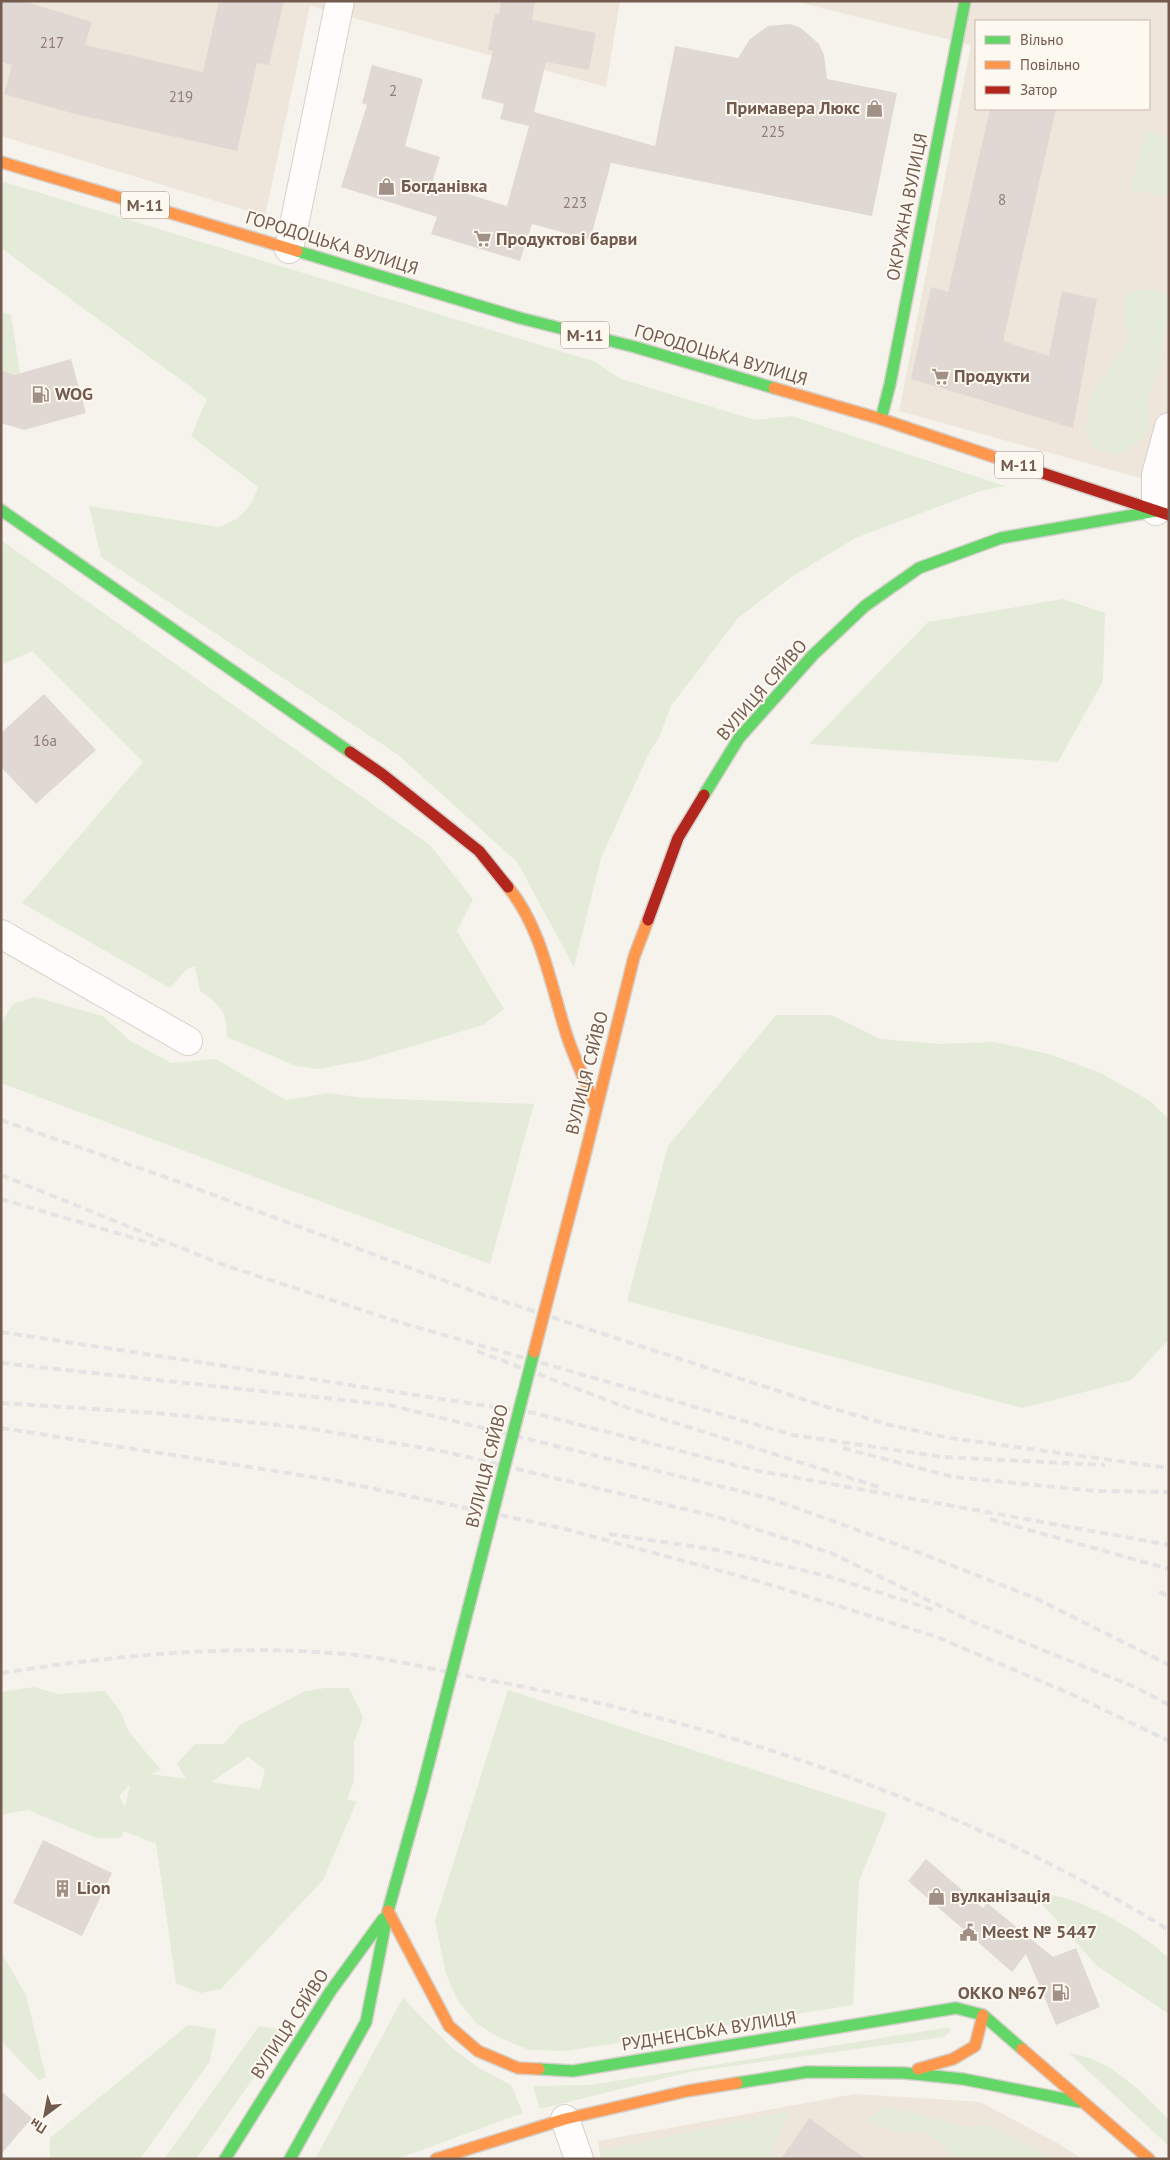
<svg xmlns="http://www.w3.org/2000/svg" width="1170" height="2160" font-family="'PT Sans',sans-serif">
<style>
.residential{fill:#eee6db;fill-rule:evenodd}
.green{fill:#e4ecd9;fill-rule:evenodd}
.building{fill:#e0d9d3}
.lines{fill:none;stroke-linecap:round;stroke-linejoin:round}
.street-casing{stroke:#d6d0cb;stroke-width:30}
.fast-casing{stroke:#d6d0cb;stroke-width:14}
.slow-casing{stroke:#d6d0cb;stroke-width:14}
.jam-casing{stroke:#d6d0cb;stroke-width:14}
.street{stroke:#fefdfc;stroke-width:28}
.fast{stroke:#63d668;stroke-width:11}
.slow{stroke:#ff974d;stroke-width:11}
.jam{stroke:#b3261e;stroke-width:11}
.rail{stroke:#e5e3e4;stroke-width:4;stroke-dasharray:8 5;stroke-linecap:butt}
.fast-bridge-casing{stroke:#d6d0cb;stroke-width:14;stroke-linecap:butt}
.slow-bridge-casing{stroke:#d6d0cb;stroke-width:14;stroke-linecap:butt}
.fast-bridge{stroke:#63d668;stroke-width:11}
.slow-bridge{stroke:#ff974d;stroke-width:11}
.labels{text-anchor:middle;stroke-width:4;stroke-linejoin:round;paint-order:stroke}
.number-label{font-size:15px;fill:#917d73}
.shield{fill:#fdf8f0;stroke:#9c8a7f;stroke-width:1}
.shield-label{font-size:16px;font-weight:bold;fill:#735b4f}
.poi-label{font-size:18px;font-weight:bold;fill:#735b4f;stroke:#fdf8f0;text-anchor:start}
.street-label{font-size:18px;fill:#735b4f;stroke:#fdf8f0}
</style>
<rect width="100%" height="100%" fill="#f6f3ed"/>
<!-- residential -->
<g class="residential">
<polygon points="1,1 620,1 606,87 310,6 265,216 1,136"/>
<path d="M793,1H1169V486L899,411L971,45ZM976,21H1149V109H976Z"/>
<polygon points="855,2094 980,2102 1059,2144 1082,2159 601,2159 598,2141"/>
</g>
<!-- green -->
<g class="green">
<polygon points="1145,132 1169,138 1169,197 1131,189"/>
<path d="M1,181L593,361L621,379L755,420L792,416L1005,486L980,491L855,538L790,578L738,618L671,706L659,738L649,753L601,858L574,967L517,862L397,754L101,557L89,506L219,527C240,520 251,508 258,487L191,436L207,399L1,248Z"/>
<polygon points="1148,289 1169,294 1168,317 1157,376 1147,399 1149,427 1137,443 1117,455 1092,448 1086,426 1089,399 1129,341 1124,319 1124,294"/>
<polygon points="4,312 11,315 20,373 13,375 1,370 1,321"/>
<path d="M1,540L430,845L473,899L457,931L504,1009L483,1025L366,1060L318,1069L296,1066L227,1037C227,1012 221,1005 200,991L195,966L187,969L170,988L22,903L143,762L32,651L4,664L1,668Z"/>
<polygon points="1063,599 1105,613 1103,681 1058,762 809,744 928,622"/>
<polygon points="34,997 103,1016 129,1040 171,1063 216,1059 286,1100 328,1093 365,1098 534,1104 490,1264 1,1083 1,1023 13,1004"/>
<polygon points="776,1015 831,1015 881,1039 938,1044 994,1042 1049,1054 1101,1073 1150,1101 1169,1119 1169,1339 1131,1380 1022,1408 627,1301 668,1146"/>
<path d="M34,1687L58,1694L105,1691L120,1711L129,1732L161,1770L151,1774L186,1779L177,1763L195,1744H224L240,1725L305,1691L325,1688H349L363,1717L354,1743V1781L347,1800L357,1801L323,1880L221,1989L200,1993L176,1983L156,1844L124,1831L121,1838H96L28,1810L1,1815V1692ZM248,1757L265,1770L260,1789L211,1782ZM130,1785L125,1807L119,1796Z"/>
<polygon points="508,1690 887,1813 859,1881 853,2005 567,2051 529,2050 498,2037 477,2024 458,2001 446,1974 435,1921"/>
<path d="M1033,1894C1040,1894 1048,1894 1056,1896C1086,1901 1149,1936 1169,1959V2014L1097,1966Z"/>
<polygon points="1,1952 26,1995 46,2077 39,2080 1,2041"/>
<polygon points="403,1998 451,2047 479,2068 511,2085 523,2113 397,2159 315,2159"/>
<polygon points="188,2025 216,2029 210,2061 140,2159 50,2159 50,2138"/>
<polygon points="259,2026 287,2031 196,2159 164,2159"/>
<polygon points="949,2027 951,2031 944,2037 690,2072 540,2109 533,2086 590,2085"/>
<path d="M1069,2053C1109,2058 1142,2092 1169,2120V2146Z"/>
<polygon points="882,2107 910,2112 959,2127 986,2126 1055,2159 949,2159 949,2152 926,2131 899,2133 866,2121"/>
<polygon points="789,2111 769,2159 599,2159 601,2151"/>
</g>
<!-- building -->
<g class="building">
<polygon points="1,1 23,1 92,22 85,45 203,72 219,1 284,1 269,65 257,63 237,151 75,114 4,94 12,65 1,62"/>
<polygon points="501,1 535,1 532,20 596,33 589,70 546,62 534,112 655,146 675,46 738,58 750,39 768,26 790,24 801,28 819,44 824,55 827,79 897,93 872,216 611,163 590,240 532,224 520,261 431,234 437,217 341,187 367,105 362,103 372,65 423,79 405,146 440,157 432,183 507,206 529,126 500,119 504,104 481,98 493,51 488,50 495,13 499,14"/>
<polygon points="990,109 1056,109 1003,341 1049,356 1062,291 1097,299 1073,428 911,379 931,287 948,292"/>
<polygon points="71,359 86,413 24,430 1,423 1,370 14,375"/>
<polygon points="44,694 96,750 36,804 1,767 1,733"/>
<polygon points="43,1840 112,1873 82,1936 13,1903"/>
<polygon points="926,1859 983,1908 987,1903 1053,1957 1076,1948 1100,2007 1056,2025 1026,1954 1012,1972 908,1881"/>
<polygon points="1,2091 32,2118 1,2154"/>
<polygon points="809,2118 866,2159 781,2159"/>
</g>
<g class="lines">
<defs>
<g id="street">
<polyline points="289,249 340,1"/>
<polyline points="1156,511 1156,475 1169,427"/>
<polyline points="1,934 188,1041"/>
<polyline points="565,2119 579,2159"/>
</g>
<g id="fast">
<polyline points="297,251 520,318 635,347 774,388"/>
<polyline points="881,419 890,384 965,1"/>
<polyline points="1,510 350,752"/>
<polyline points="704,795 739,738 813,655 865,606 919,568 1001,538 1156,511"/>
<polyline points="539,2069 573,2071 956,2008 983,2015 1022,2049"/>
<polyline points="737,2083 807,2072 904,2073 963,2079 1080,2102"/>
<polyline points="225,2159 330,1992 383,1919"/>
<polyline points="290,2159 366,2022 388,1911 422,1789"/>
</g>
<g id="slow">
<polyline points="1,162 297,251"/>
<polyline points="774,388 881,419 1015,464"/>
<path d="M508,887C542,928 551,987 567,1036C575,1060 586,1083 596,1107"/>
<polyline points="584,1159 634,957 648,920"/>
<polyline points="388,1911 449,2026 478,2051 518,2068 539,2069"/>
<polyline points="1022,2049 1149,2159"/>
<polyline points="918,2069 953,2059 975,2046 983,2015"/>
<polyline points="436,2159 565,2119 687,2091 737,2083"/>
</g>
<g id="jam">
<polyline points="1015,464 1169,515"/>
<polyline points="350,752 382,774 479,851 508,887"/>
<polyline points="648,920 678,838 704,795"/>
</g>
</defs>
<!-- street casing -->
<use href="#street" class="street-casing"/>
<!-- fast casing -->
<use href="#fast" class="fast-casing"/>
<!-- slow casing -->
<use href="#slow" class="slow-casing"/>
<!-- jam casing -->
<use href="#jam" class="jam-casing"/>
<!-- street -->
<use href="#street" class="street"/>
<!-- fast -->
<use href="#fast" class="fast"/>
<!-- slow -->
<use href="#slow" class="slow"/>
<!-- jam -->
<use href="#jam" class="jam"/>
<!-- rail -->
<g class="rail">
<polyline points="1,1120 165,1177 475,1292 824,1406 890,1425 950,1438 1169,1468"/>
<polyline points="1,1175 221,1264 402,1323 793,1435 943,1457 1105,1465"/>
<polyline points="1,1199 161,1246"/>
<polyline points="1,1332 534,1413 754,1470 1169,1545"/>
<polyline points="477,1351 628,1408 882,1488"/>
<polyline points="1,1363 389,1405 772,1499 920,1553 1035,1598 1169,1665"/>
<polyline points="1,1403 155,1413 308,1428 446,1452 718,1517 831,1553 973,1622 1135,1687 1169,1705"/>
<polyline points="1,1428 332,1480 561,1528 758,1581 937,1637 1073,1695 1169,1741"/>
<polyline points="843,1448 953,1477 1097,1491 1169,1492"/>
<polyline points="990,1519 1169,1569"/>
<polyline points="609,1534 717,1550 831,1577 937,1611"/>
<polyline points="1159,1592 1169,1596"/>
<path d="M1,1673C118,1655 238,1643 355,1655C398,1660 440,1671 482,1679C721,1722 961,1803 1169,1930"/>
</g>
<defs>
<polyline id="fast-bridge" points="422,1789 534,1352"/>
<polyline id="slow-bridge" points="534,1352 584,1159"/>
</defs>
<!-- fast-bridge casing -->
<use href="#fast-bridge" class="fast-bridge-casing"/>
<!-- slow-bridge casing -->
<use href="#slow-bridge" class="slow-bridge-casing"/>
<!-- fast-bridge -->
<use href="#fast-bridge" class="fast-bridge"/>
<!-- slow-bridge -->
<use href="#slow-bridge" class="slow-bridge"/>
</g>
<!-- icons -->
<defs>
<symbol id="shop-bare" viewBox="-9 -9 18 18"><path d="M-5-2.5h2.3a2.7 3.5 0 0 1 5.4 0H5L5.5 6h-11ZM-1.5-2.5h3a1.5 2.3 0 0 0-3 0Z" fill="#a19086" stroke="#fdf8f0" stroke-width="2.5" paint-order="stroke"/></symbol>
<symbol id="supermarket-bare" viewBox="-9 -9 18 18"><path d="M-6-5.5h2.5l.6 2H6L4.5 2H-2.5L-4.4-4H-6ZM-1.5 3.2a1.3 1.3 0 1 0 .1 0ZM3 3.2a1.3 1.3 0 1 0 .1 0Z" fill="#a19086" stroke="#fdf8f0" stroke-width="2.5" paint-order="stroke"/></symbol>
<symbol id="fuel-bare" viewBox="-9 -9 18 18"><path d="M-5.5-6h7V0h2V4h1.3V-2.5L3-4.5l.8-.8L6-3V5H2.5V1h-1V6h-7ZM-4.2-4.7v3.2H.2V-4.7Z" fill="#a19086" stroke="#fdf8f0" stroke-width="2.5" paint-order="stroke"/></symbol>
<symbol id="building-bare" viewBox="-9 -9 18 18"><path d="M-4-6H4V6H1V3H-1V6H-4ZM-2.5-4.3h1.7v1.8h-1.7ZM.8-4.3h1.7v1.8H.8ZM-2.5-1h1.7V.8h-1.7ZM.8-1h1.7V.8H.8Z" fill="#a19086" stroke="#fdf8f0" stroke-width="2.5" paint-order="stroke"/></symbol>
<symbol id="civic-bare" viewBox="-9 -9 18 18"><path d="M-.6-6.5H3V-4.5H.6V-3L4-1V1h2V6H-6V1h2V-1L-.6-3ZM-1.2 2.5V6h2.4V2.5Z" fill="#a19086" stroke="#fdf8f0" stroke-width="2.5" paint-order="stroke"/></symbol>
</defs>
<g fill-rule="evenodd">
<use href="#shop-bare" x="862" y="96" width="25" height="25"/>
<use href="#shop-bare" x="374" y="174" width="25" height="25"/>
<use href="#supermarket-bare" x="470" y="226" width="25" height="25"/>
<use href="#supermarket-bare" x="928" y="364" width="25" height="25"/>
<use href="#fuel-bare" x="28" y="382" width="25" height="25"/>
<use href="#building-bare" x="50" y="1876" width="25" height="25"/>
<use href="#shop-bare" x="924" y="1884" width="25" height="25"/>
<use href="#civic-bare" x="956" y="1920" width="25" height="25"/>
<use href="#fuel-bare" x="1048" y="1980" width="25" height="25"/>
</g>
<g class="labels">
<!-- number labels -->
<g class="number-label">
<text x="52" y="48">217</text>
<text x="393" y="96">2</text>
<text x="181" y="102">219</text>
<text x="773" y="137">225</text>
<text x="1002" y="205">8</text>
<text x="575" y="208">223</text>
<text x="45" y="746">16а</text>
</g>
<!-- shield labels -->
<g class="shield">
<rect x="121" y="191.5" width="48" height="27" rx="4"/>
<rect x="561" y="321.5" width="48" height="27" rx="4"/>
<rect x="995" y="451.5" width="48" height="27" rx="4"/>
</g>
<g class="shield-label">
<text x="145" y="211">М-11</text>
<text x="585" y="341">М-11</text>
<text x="1019" y="471">М-11</text>
</g>
<!-- poi labels -->
<g class="poi-label">
<text x="860" y="114" text-anchor="end">Примавера Люкс</text>
<text x="401" y="192">Богданівка</text>
<text x="496" y="245">Продуктові барви</text>
<text x="954" y="382">Продукти</text>
<text x="55" y="400">WOG</text>
<text x="77" y="1894">Lion</text>
<text x="951" y="1902">вулканізація</text>
<text x="982" y="1938">Meest № 5447</text>
<text x="1047" y="1999" text-anchor="end">ОККО №67</text>
</g>
<!-- street labels -->
<g class="street-label">
<text transform="translate(907 207) rotate(-79)" y="6">ОКРУЖНА ВУЛИЦЯ</text>
<text transform="translate(332 243) rotate(17)" y="6">ГОРОДОЦЬКА ВУЛИЦЯ</text>
<text transform="translate(721 355) rotate(16)" y="6">ГОРОДОЦЬКА ВУЛИЦЯ</text>
<text transform="translate(762 690) rotate(-49)" y="6">ВУЛИЦЯ СЯЙВО</text>
<text transform="translate(587 1073) rotate(-76)" y="6">ВУЛИЦЯ СЯЙВО</text>
<text transform="translate(487 1466) rotate(-76)" y="6">ВУЛИЦЯ СЯЙВО</text>
<text transform="translate(290 2024) rotate(-57)" y="6">ВУЛИЦЯ СЯЙВО</text>
<text transform="translate(709 2031) rotate(-9)" y="6">РУДНЕНСЬКА ВУЛИЦЯ</text>
</g>
</g>
<!-- border -->
<rect width="1170" height="2160" fill="none" stroke="#735b4f" stroke-width="5"/>
<!-- legend -->
<rect x="975" y="20" width="175" height="90" fill="#fdf8f0" stroke="#c6b9b0"/>
<rect x="985" y="36" width="25" height="8" fill="#63d668" stroke="#c6b9b0"/>
<text x="1020" y="45" font-size="15" fill="#735b4f">Вільно</text>
<rect x="985" y="61" width="25" height="8" fill="#ff974d" stroke="#c6b9b0"/>
<text x="1020" y="70" font-size="15" fill="#735b4f">Повільно</text>
<rect x="985" y="86" width="25" height="8" fill="#b3261e" stroke="#c6b9b0"/>
<text x="1020" y="95" font-size="15" fill="#735b4f">Затор</text>
<!-- north arrow -->
<g transform="translate(45 2115) rotate(212)" stroke="#fdf8f0" stroke-width="4" paint-order="stroke">
<path d="M0-4L9 19L0 12L-9 19Z" fill="#735b4f"/>
<text y="-8" font-size="14" font-weight="bold" text-anchor="middle" fill="#735b4f">Пн</text>
</g>
</svg>
